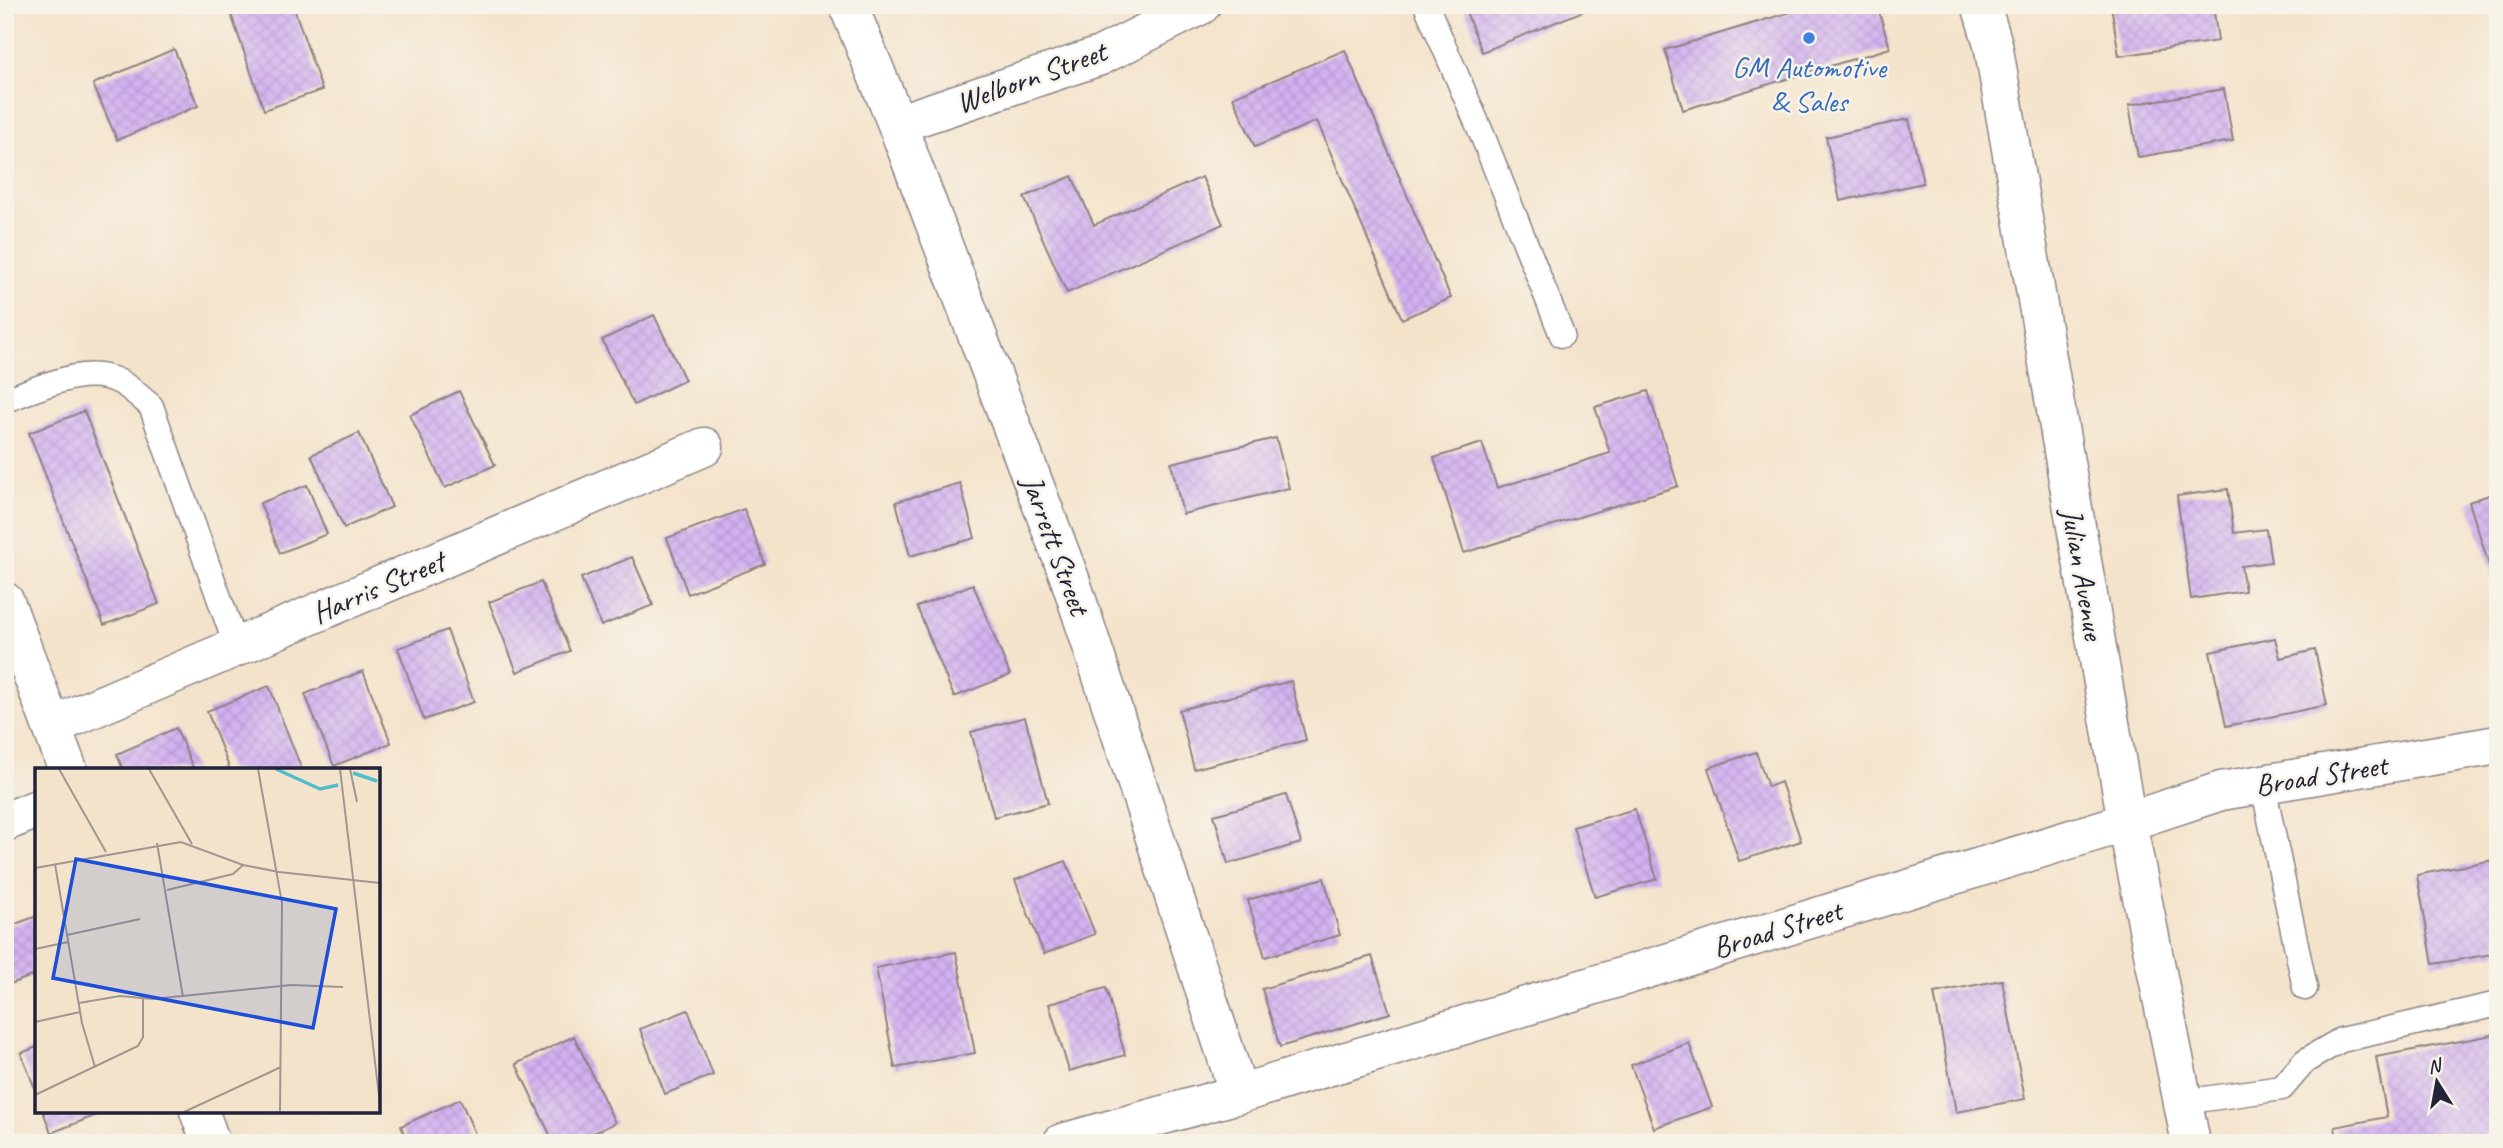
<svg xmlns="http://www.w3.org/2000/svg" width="2503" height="1148" font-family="Caveat,sans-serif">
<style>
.building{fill:url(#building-cross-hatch)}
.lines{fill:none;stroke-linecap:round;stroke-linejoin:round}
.lane-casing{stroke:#8b8283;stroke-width:27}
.street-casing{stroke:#8b8283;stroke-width:41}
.secondary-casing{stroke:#8b8283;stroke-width:41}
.lane{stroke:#fff;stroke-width:24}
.street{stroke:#fff;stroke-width:38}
.secondary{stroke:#fff;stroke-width:38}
.shop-dot{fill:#3f7fe0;stroke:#f7f3e8;stroke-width:2.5}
.labels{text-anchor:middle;stroke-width:5;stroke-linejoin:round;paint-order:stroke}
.shop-label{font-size:30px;fill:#366cbe;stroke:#f7f3e8}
.street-label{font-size:30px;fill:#22223b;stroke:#f7f3e8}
.inset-river{fill:none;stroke:#51bccd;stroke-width:3.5}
.inset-road{fill:none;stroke:#a09691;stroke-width:2}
.view{fill:#1d4ed8;fill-opacity:0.15;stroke:#1d4ed8;stroke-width:3.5}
.inset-edge{fill:none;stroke:#22223b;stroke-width:3.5}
</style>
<defs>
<pattern id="building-cross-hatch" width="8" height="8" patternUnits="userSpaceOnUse" patternTransform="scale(1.75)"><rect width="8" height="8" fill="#d3b1f1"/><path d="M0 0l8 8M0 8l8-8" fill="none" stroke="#b598d0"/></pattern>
</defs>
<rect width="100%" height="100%" fill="#f7f3e8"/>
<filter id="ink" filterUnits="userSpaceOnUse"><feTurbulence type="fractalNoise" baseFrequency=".0143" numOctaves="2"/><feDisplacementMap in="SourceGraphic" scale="14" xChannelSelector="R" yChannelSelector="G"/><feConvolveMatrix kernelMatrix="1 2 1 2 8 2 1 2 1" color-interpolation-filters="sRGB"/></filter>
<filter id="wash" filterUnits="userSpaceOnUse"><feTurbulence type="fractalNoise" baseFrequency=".00686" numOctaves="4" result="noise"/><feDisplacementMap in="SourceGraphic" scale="28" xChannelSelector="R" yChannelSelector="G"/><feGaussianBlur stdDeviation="1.57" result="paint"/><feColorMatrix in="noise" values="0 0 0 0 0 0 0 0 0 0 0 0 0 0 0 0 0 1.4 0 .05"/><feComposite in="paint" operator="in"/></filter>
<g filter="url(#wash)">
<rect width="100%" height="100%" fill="#f4e3cb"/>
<g id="blocks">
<!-- building -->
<g class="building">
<polygon points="257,5 293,5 322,90 264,110 231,14"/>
<polygon points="1467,5 1584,5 1586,10 1482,52 1464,7"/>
<polygon points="1814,5 1877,5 1890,48 1683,110 1665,50"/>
<polygon points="2111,5 2213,5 2218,41 2119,56"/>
<polygon points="174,49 198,106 117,140 93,84"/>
<polygon points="1345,50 1451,298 1402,319 1317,121 1255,147 1233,97"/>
<polygon points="2224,89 2233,141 2138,157 2129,105"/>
<polygon points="1909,119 1923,183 1840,201 1826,137"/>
<polygon points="1072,176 1094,225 1202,177 1223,224 1067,293 1024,197"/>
<polygon points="654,315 685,380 634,405 602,340"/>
<polygon points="459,391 495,465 445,488 410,415"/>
<polygon points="1648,391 1678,486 1464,553 1434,458 1482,443 1497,488 1610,453 1595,407"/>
<polygon points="84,411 159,604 104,625 29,433"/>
<polygon points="359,433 392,507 344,528 311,455"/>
<polygon points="1276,438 1289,488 1183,514 1171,463"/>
<polygon points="960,483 975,538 910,556 896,502"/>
<polygon points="307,485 327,534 280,553 260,503"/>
<polygon points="2228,489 2234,533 2266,529 2271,562 2241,566 2245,591 2191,599 2177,496"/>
<polygon points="2498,492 2498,590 2497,590 2469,502"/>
<polygon points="744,509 765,564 688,594 667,538"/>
<polygon points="632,557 653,605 601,626 581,578"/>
<polygon points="541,582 570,651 517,672 489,602"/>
<polygon points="973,584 1010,675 954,697 917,607"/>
<polygon points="447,630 474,702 424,720 398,648"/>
<polygon points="2275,638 2280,658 2315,650 2327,705 2226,726 2210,652"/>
<polygon points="363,671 391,743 334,766 305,694"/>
<polygon points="1291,681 1306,740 1194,769 1179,710"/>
<polygon points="269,686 302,770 230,770 207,711"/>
<polygon points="1025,717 1048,803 994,817 971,732"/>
<polygon points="176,728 194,770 123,770 117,754"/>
<polygon points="1756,752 1768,787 1781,782 1801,841 1739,861 1708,768"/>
<polygon points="1286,795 1301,843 1228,864 1214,815"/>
<polygon points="1635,809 1657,879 1595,897 1573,827"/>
<polygon points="2498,859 2498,953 2433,964 2417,875"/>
<polygon points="1066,861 1095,934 1044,954 1015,880"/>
<polygon points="1324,878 1340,935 1265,957 1248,900"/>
<polygon points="37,916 37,974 5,986 5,928"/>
<polygon points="956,952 975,1053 895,1068 876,968"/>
<polygon points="1372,956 1390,1013 1280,1047 1262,989"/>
<polygon points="2002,980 2025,1099 1956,1112 1934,993"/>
<polygon points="1106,988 1125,1055 1069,1071 1049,1004"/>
<polygon points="688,1010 713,1075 665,1094 640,1029"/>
<polygon points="2498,1034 2498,1143 2338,1143 2335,1127 2387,1117 2376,1057"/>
<polygon points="574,1036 615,1123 573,1143 554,1143 516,1064"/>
<polygon points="1689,1043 1712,1107 1654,1128 1631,1065"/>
<polygon points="37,1047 37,1094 21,1053"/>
<polygon points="460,1099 479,1143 408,1143 401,1126"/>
<polygon points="43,1111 107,1111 51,1133"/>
</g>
</g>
</g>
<g filter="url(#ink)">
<use href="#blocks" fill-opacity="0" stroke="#8b8283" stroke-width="2"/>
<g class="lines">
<defs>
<g id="lane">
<polyline points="1426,5 1481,132 1562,335"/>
<path d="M5,400C41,388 84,364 120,382C131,388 141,398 151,406L237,648"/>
<polyline points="2263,785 2305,988"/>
<polyline points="2183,1102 2282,1088 2305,1061 2341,1040 2498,1004"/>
</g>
<g id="street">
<polyline points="848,5 897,124 1070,579 1239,1094"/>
<polyline points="897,124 1100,56 1201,5"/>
<polyline points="5,602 68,770"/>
<polyline points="52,726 704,447"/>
<polyline points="5,822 37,809"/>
<polyline points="199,1111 211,1143"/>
<polyline points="1062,1143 1239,1094 2127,822 2221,791 2498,745"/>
</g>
<polyline id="secondary" points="1981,5 1993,44 2127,822 2191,1143"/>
</defs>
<!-- lane casing -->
<use href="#lane" class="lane-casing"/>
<!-- street casing -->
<use href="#street" class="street-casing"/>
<!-- secondary casing -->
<use href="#secondary" class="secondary-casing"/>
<!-- lane -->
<use href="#lane" class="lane"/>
<!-- street -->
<use href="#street" class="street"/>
<!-- secondary -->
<use href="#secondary" class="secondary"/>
</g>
</g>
<!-- markers -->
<circle class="shop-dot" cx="1809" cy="38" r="7"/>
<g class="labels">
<!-- shop labels -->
<g class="shop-label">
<text x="1809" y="77">GM Automotive<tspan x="1809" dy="34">&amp; Sales</tspan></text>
</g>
<!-- street labels -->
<g class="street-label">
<text transform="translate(1031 77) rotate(-20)" y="10">Welborn Street</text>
<text transform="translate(1056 545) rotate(70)" y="10">Jarrett Street</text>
<text transform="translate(2083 574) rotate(80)" y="10">Julian Avenue</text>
<text transform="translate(378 587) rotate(-23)" y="10">Harris Street</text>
<text transform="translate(2321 775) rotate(-9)" y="10">Broad Street</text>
<text transform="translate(1777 929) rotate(-17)" y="10">Broad Street</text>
</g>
</g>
<!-- overview -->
<g transform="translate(35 768)">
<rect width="345" height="345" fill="#f4e3cb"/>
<path class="inset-river" d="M241,1L285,21L303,17M318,5L342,13"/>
<path class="inset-road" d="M24,1L71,84M114,1L157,76M223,1L247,135L245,344M305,1L345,336M315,1L322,34M122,75L148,229M20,96L47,255L60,299M0,100L146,74L208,97L244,104L345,115M132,122L198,106L208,97M32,167L105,151M0,181L33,174M44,235L85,228L118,231L256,217L308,219M0,254L45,244M0,327L103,278L108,269V231M149,344L246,299"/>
<path class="view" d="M41,91L301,141L278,260L18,210Z"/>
<rect width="345" height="345" class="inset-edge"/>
</g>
<!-- margin -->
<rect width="2503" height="1148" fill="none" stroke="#f7f3e8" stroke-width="28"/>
<!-- north arrow -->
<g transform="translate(2437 1082) rotate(349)" stroke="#f7f3e8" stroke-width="5" paint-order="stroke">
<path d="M0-5L12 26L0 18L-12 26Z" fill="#22223b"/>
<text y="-10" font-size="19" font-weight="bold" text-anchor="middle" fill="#22223b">N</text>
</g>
</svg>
